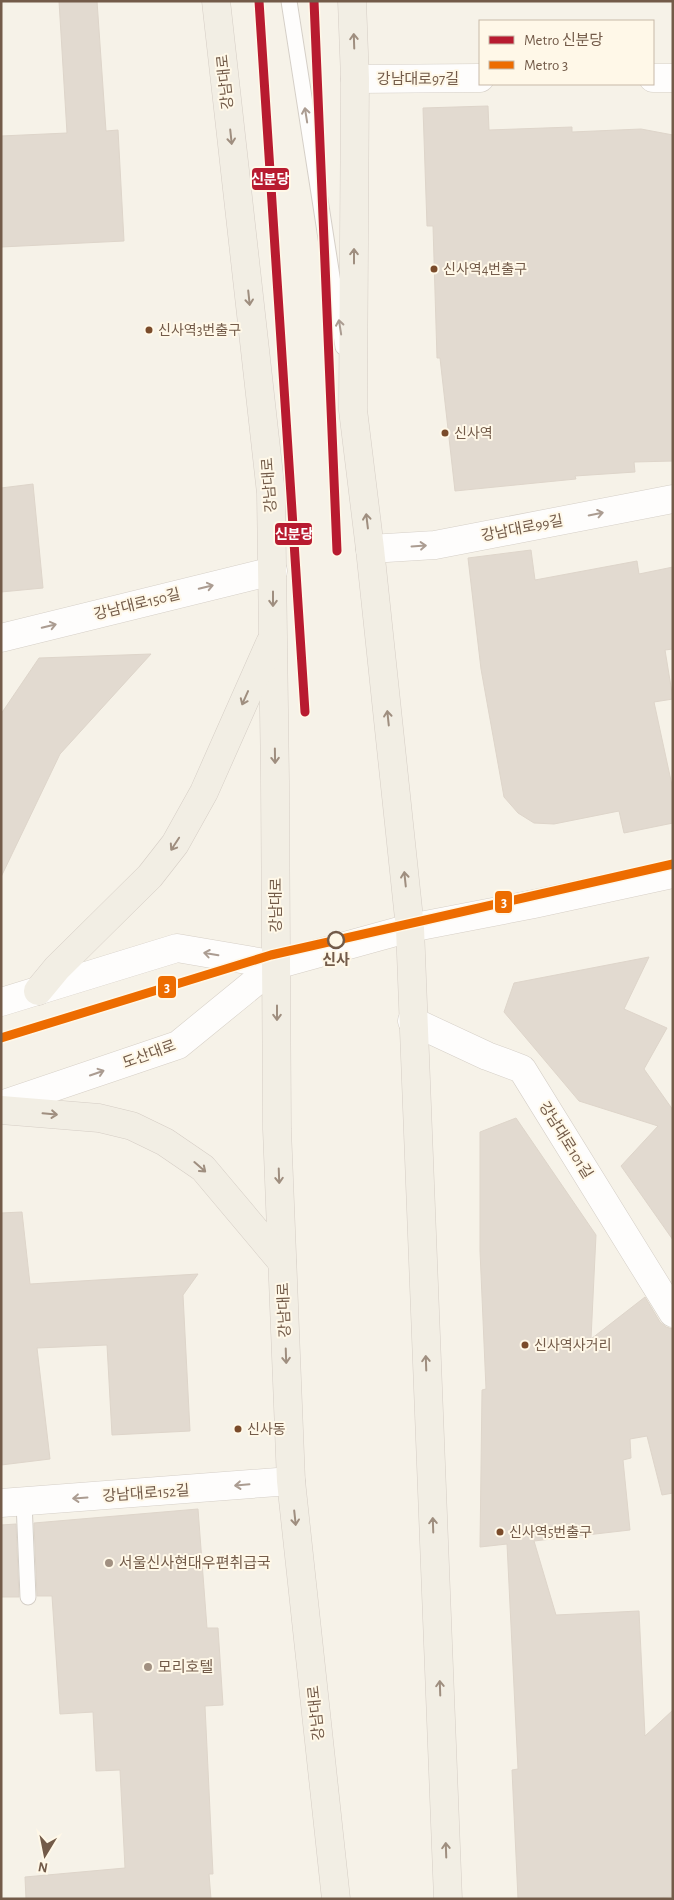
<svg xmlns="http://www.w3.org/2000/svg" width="674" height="1900" font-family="'Alegreya Sans','Noto Sans KR',sans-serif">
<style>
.building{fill:#e2dad0;stroke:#ded5ca}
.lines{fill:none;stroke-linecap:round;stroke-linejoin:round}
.lane-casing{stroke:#d5cfc7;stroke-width:17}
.street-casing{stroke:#d5cfc7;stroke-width:29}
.secondary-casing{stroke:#d6cfc6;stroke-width:29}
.primary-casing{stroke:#d5cdc5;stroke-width:29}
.lane{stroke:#fefdfc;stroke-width:15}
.street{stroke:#fefdfc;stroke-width:28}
.secondary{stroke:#fefdfc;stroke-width:28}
.primary{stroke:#f2eee4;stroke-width:28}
.metro-1-casing{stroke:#fff8e8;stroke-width:12}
.metro-2-casing{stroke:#fff8e8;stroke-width:12}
.metro-1{stroke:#b81b30;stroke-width:9}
.metro-2{stroke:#ed6c00;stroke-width:9}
.oneway{stroke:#9f8e7f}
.oneway2{stroke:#ab9c91}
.bus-dot{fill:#7a4b2a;stroke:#fff8e8;stroke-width:2}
.stop-dot{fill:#fff8e8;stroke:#735b49;stroke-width:2.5}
.poi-dot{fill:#a19081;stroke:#fff8e8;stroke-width:2}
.labels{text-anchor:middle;stroke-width:4;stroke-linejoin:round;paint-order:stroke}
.bus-label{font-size:14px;fill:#735b49;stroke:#fff8e8;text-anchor:start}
.street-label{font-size:15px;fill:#735b49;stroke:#fff8e8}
.stop-label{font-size:15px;font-weight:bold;fill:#735b49;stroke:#fff8e8}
.poi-label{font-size:15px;fill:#735b49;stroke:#fff8e8;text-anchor:start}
.line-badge{stroke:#fff8e8;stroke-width:2}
.badge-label{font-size:14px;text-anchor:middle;font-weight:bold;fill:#fff}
</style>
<rect width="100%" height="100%" fill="#f6f2e8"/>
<!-- building -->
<g class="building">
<polygon points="59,1 97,1 106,131 118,130 124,241 1,247 1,136 67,133"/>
<polygon points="488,106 489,130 572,127 572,132 641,129 673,135 673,461 634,462 635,472 575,476 576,479 455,491 440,358 437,358 433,226 427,226 423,108"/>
<polygon points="33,484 43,588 1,592 1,488"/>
<polygon points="531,550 535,580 637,561 639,574 673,567 673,649 665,650 673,699 654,702 673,790 673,823 624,833 619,811 554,824 534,823 518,813 504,797 481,669 468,558"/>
<polygon points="151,654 60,754 1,877 1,714 39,658"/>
<polygon points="649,957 624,1009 667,1028 644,1069 673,1110 673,1240 621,1166 658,1126 579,1101 504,1012 514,983"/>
<polygon points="516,1118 596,1235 591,1339 645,1297 660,1322 666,1327 673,1329 673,1493 662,1495 647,1436 630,1439 631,1458 623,1460 630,1530 534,1541 556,1615 639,1611 645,1736 673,1710 673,1897 633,1899 518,1899 512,1770 518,1769 507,1544 480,1547 482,1390 486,1389 480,1251 480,1132"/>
<polygon points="22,1212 30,1284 198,1274 183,1295 190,1431 112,1435 107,1345 37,1348 50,1459 1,1465 1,1213"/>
<polygon points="198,1509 207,1628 218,1628 223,1705 205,1706 213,1874 209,1874 211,1899 26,1899 25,1877 125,1868 120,1770 96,1771 93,1712 60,1714 52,1596 37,1596 34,1523"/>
<polygon points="16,1524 19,1597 1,1597 1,1525"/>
</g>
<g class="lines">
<defs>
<g id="lane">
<polyline points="289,1 343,347"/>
<polyline points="24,1502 28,1597"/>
</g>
<g id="street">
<polyline points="653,78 673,78"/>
<polyline points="355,79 480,78"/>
<polyline points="370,549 435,545 673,499"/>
<polyline points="1,638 273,571"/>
<polyline points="412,1021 487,1056 522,1069 673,1313"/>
<polyline points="1,1503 291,1481"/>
</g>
<g id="secondary">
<polyline points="1,1002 177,948 276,965"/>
<polyline points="1,1105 178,1045 276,965 410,928 534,904 673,874"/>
</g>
<g id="primary">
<polyline points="216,1 271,493 275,781 277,1129 291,1481 336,1899"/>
<polyline points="352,1 355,79 353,410 370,549 410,928 448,1899"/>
<polyline points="38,991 57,968 150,876 175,844 204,792 270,643"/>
<polyline points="1,1110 99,1118 132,1126 165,1142 203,1168 282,1262"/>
</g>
</defs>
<!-- lane casing -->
<use href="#lane" class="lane-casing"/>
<!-- street casing -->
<use href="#street" class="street-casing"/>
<!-- secondary casing -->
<use href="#secondary" class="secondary-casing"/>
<!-- primary casing -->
<use href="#primary" class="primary-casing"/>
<!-- lane -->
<use href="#lane" class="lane"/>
<!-- street -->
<use href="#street" class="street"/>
<!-- secondary -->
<use href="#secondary" class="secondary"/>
<!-- primary -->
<use href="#primary" class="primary"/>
<defs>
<g id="metro-1">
<polyline points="259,1 305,712"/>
<polyline points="314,1 337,551"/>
</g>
<polyline id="metro-2" points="1,1038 271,955 673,864"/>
</defs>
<!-- metro-1 casing -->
<use href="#metro-1" class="metro-1-casing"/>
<!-- metro-2 casing -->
<use href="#metro-2" class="metro-2-casing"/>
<!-- metro-1 -->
<use href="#metro-1" class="metro-1"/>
<!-- metro-2 -->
<use href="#metro-2" class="metro-2"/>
</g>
<!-- one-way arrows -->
<defs><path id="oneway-shaft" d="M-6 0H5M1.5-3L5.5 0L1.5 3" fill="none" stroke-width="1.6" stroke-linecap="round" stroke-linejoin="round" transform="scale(1.25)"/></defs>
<g class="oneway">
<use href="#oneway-shaft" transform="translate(354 41) rotate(-92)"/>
<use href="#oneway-shaft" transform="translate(231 137) rotate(84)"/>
<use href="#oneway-shaft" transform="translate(354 256) rotate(-90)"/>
<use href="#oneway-shaft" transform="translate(249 298) rotate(84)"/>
<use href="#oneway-shaft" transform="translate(367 521) rotate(-97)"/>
<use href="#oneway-shaft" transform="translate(273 599) rotate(90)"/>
<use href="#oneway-shaft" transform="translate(245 698) rotate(114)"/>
<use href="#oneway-shaft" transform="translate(388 718) rotate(-96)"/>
<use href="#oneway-shaft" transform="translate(275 756) rotate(89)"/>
<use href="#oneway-shaft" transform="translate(175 844) rotate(123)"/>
<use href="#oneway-shaft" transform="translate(405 879) rotate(-96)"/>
<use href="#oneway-shaft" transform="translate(277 1013) rotate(90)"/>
<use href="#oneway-shaft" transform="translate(50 1114) rotate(5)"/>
<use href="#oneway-shaft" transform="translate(200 1167) rotate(41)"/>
<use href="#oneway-shaft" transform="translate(279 1176) rotate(88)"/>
<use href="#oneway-shaft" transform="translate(286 1356) rotate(88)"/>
<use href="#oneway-shaft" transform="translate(426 1363) rotate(-92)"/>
<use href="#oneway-shaft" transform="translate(295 1518) rotate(84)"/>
<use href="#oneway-shaft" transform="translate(433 1525) rotate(-92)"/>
<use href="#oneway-shaft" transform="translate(440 1688) rotate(-92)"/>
<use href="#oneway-shaft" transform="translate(446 1850) rotate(-92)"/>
</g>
<g class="oneway2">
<use href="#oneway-shaft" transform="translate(306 115) rotate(-99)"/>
<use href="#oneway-shaft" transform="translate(340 327) rotate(-99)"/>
<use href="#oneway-shaft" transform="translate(596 514) rotate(-11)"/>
<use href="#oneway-shaft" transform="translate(419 546) rotate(-4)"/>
<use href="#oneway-shaft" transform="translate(206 587) rotate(-14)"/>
<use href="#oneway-shaft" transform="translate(49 626) rotate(-14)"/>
<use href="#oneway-shaft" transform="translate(211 954) rotate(-171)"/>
<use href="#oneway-shaft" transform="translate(97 1073) rotate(-19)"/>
<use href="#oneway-shaft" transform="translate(242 1485) rotate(175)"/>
<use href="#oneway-shaft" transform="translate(80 1498) rotate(176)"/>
</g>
<!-- markers -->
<g class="bus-dot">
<circle cx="434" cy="269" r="4.5"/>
<circle cx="149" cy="330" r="4.5"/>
<circle cx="445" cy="433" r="4.5"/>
<circle cx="525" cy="1345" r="4.5"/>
<circle cx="238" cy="1429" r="4.5"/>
<circle cx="500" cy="1532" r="4.5"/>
</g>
<circle class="stop-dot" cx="336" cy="940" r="8"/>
<g class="poi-dot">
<circle cx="109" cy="1563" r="5"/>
<circle cx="148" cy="1667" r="5"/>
</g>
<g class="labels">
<!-- bus labels -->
<g class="bus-label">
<text x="443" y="274">신사역4번출구</text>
<text x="158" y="335">신사역3번출구</text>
<text x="454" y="438">신사역</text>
<text x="534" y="1350">신사역사거리</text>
<text x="247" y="1434">신사동</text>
<text x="509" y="1537">신사역5번출구</text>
</g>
<!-- street labels -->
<g class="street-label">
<text x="418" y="84">강남대로97길</text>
<text transform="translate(225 82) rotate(-96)" y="5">강남대로</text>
<text transform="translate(269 485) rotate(-94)" y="5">강남대로</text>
<text transform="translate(522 528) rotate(-11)" y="5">강남대로99길</text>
<text transform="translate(137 604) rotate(-14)" y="5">강남대로150길</text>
<text transform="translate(276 905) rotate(-90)" y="5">강남대로</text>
<text transform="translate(149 1054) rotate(-20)" y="5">도산대로</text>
<text transform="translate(566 1140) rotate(58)" y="5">강남대로101길</text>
<text transform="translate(284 1310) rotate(-92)" y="5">강남대로</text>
<text transform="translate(146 1493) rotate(-4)" y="5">강남대로152길</text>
<text transform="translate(316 1713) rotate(-96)" y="5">강남대로</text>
</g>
<!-- stop labels -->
<g class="stop-label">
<text x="336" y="965">신사</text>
</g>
<!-- poi labels -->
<g class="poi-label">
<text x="119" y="1568">서울신사현대우편취급국</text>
<text x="158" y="1672">모리호텔</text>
</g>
</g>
<g class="line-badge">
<rect x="251" y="167" width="39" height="24" rx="5" fill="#b81b30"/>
<rect x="274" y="522" width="39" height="24" rx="5" fill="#b81b30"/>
<rect x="494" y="890" width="19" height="24" rx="5" fill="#ed6c00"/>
<rect x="157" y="975" width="20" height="24" rx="5" fill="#ed6c00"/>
</g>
<g class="badge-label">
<text x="270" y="184">신분당</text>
<text x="294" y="539">신분당</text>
<text x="504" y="907">3</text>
<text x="167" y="992">3</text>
</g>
<!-- border -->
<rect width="674" height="1900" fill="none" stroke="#735b49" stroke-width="5"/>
<!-- legend -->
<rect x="479" y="20" width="175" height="65" fill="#fff8e8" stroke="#c7b9a8"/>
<rect x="489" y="36" width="25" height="8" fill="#b81b30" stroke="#c7b9a8"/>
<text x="524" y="45" font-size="15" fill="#735b49">Metro 신분당</text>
<rect x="489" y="61" width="25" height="8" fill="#ed6c00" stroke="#c7b9a8"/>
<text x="524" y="70" font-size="15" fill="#735b49">Metro 3</text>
<!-- north arrow -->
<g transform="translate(45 1855) rotate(190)" stroke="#fff8e8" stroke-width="4" paint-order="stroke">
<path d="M0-4L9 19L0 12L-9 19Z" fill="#735b49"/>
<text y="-8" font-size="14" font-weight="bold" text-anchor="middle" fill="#735b49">N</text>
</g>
</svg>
